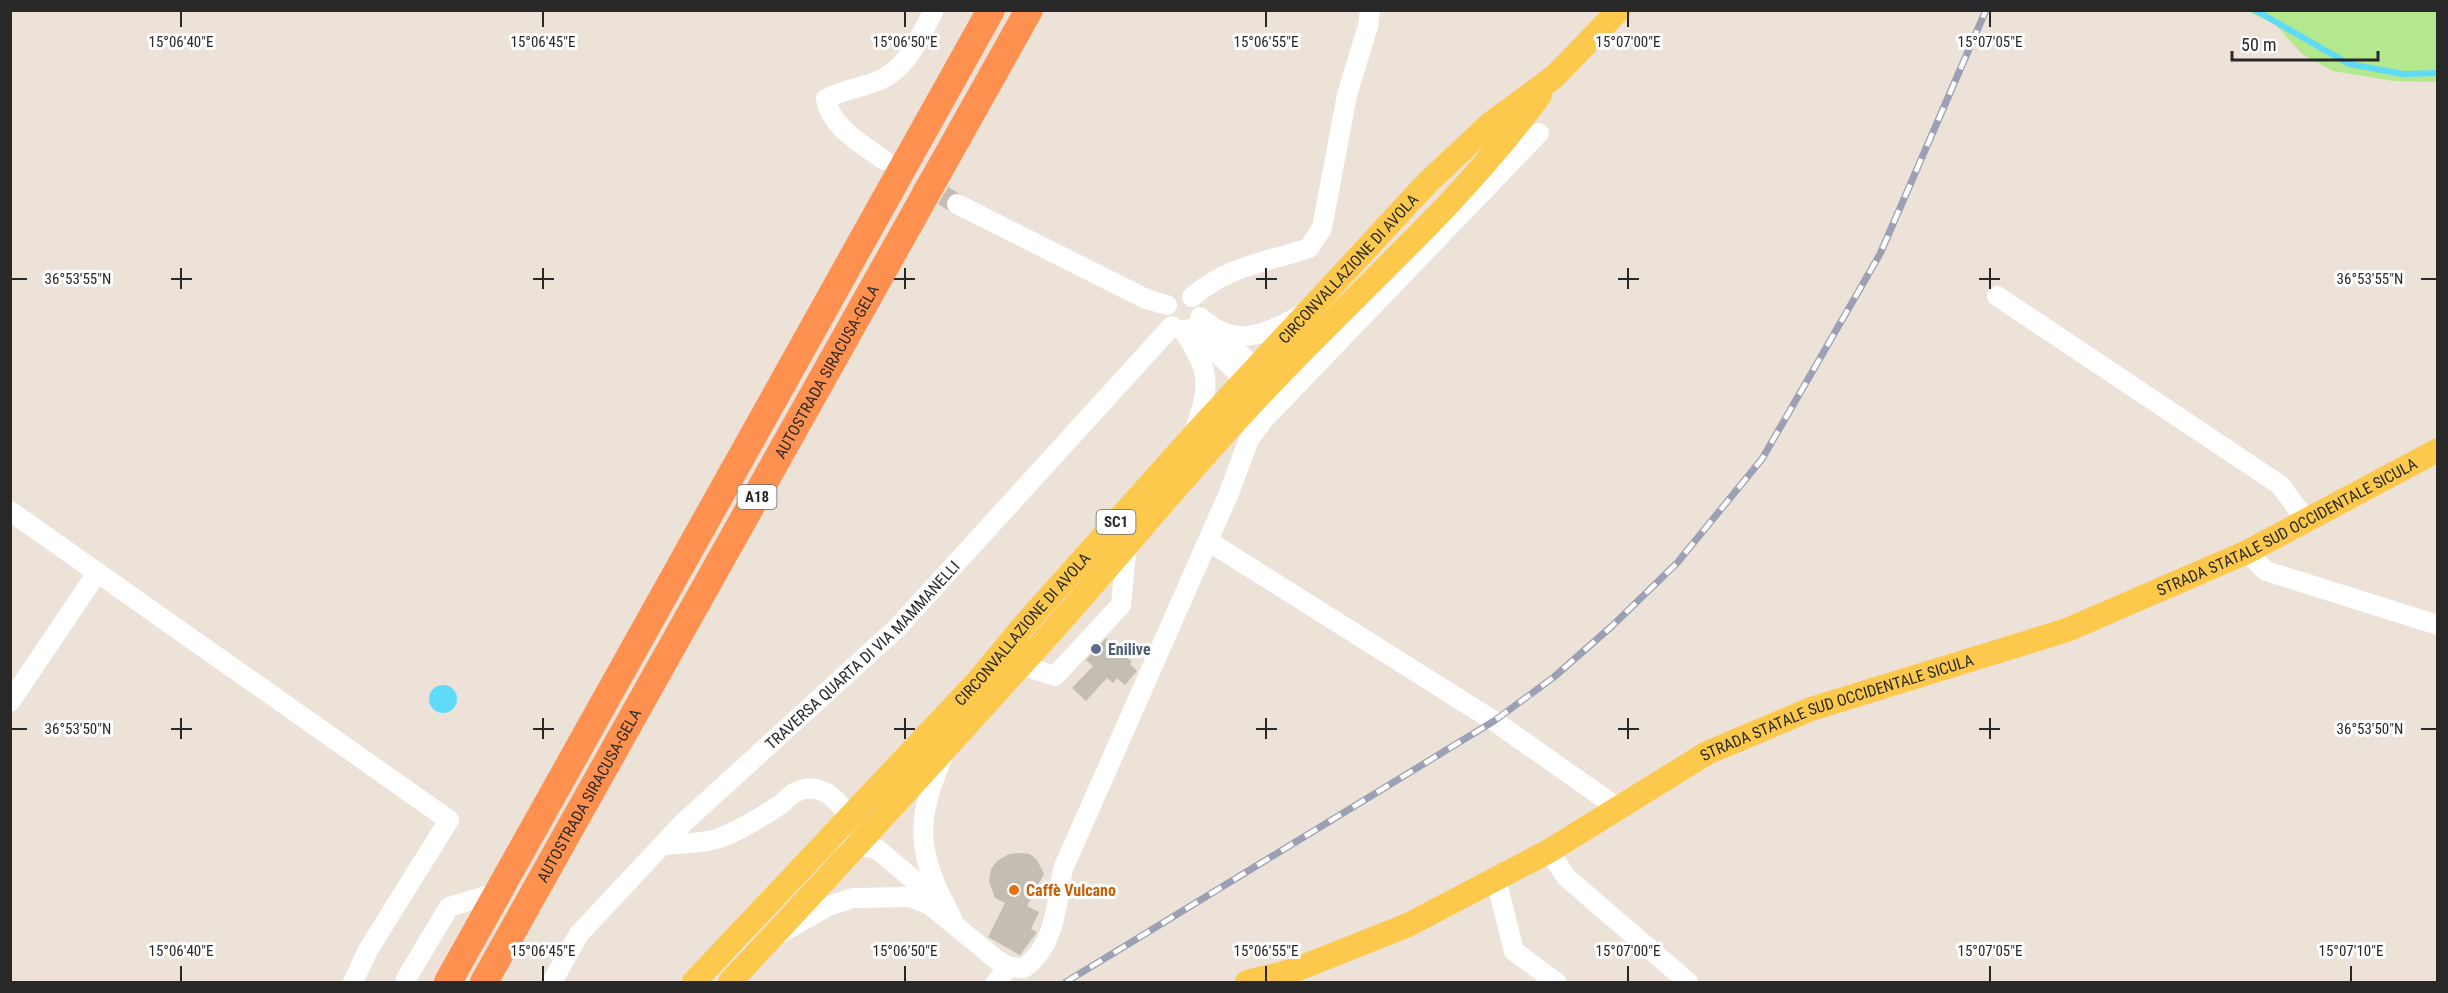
<svg xmlns="http://www.w3.org/2000/svg" width="2448" height="993" font-family="'Roboto Condensed',sans-serif">
<style>
.green{fill:#b3e88f}
.water{fill:#60daf9}
.lines{fill:none;stroke-linecap:round;stroke-linejoin:round}
.stream{stroke:#60daf9;stroke-width:6}
.building{fill:#c3bdb4}
.minor-tunnel{stroke:#c5bdb5;stroke-width:20;stroke-dasharray:20 10;stroke-linecap:butt}
.minor{stroke:#fff;stroke-width:20}
.major{stroke:#fdc94d;stroke-width:24}
.highway{stroke:#ff9150;stroke-width:28}
.rail-casing{stroke:#9ba0b5;stroke-width:7}
.rail{stroke:#fff;stroke-width:4.5;stroke-dasharray:14;stroke-linecap:butt}
.ticks{fill:none;stroke:#282828;stroke-width:2}
.service-dot{fill:#5c6f8a;stroke:#fff;stroke-width:2}
.food-dot{fill:#e8710a;stroke:#fff;stroke-width:2}
.labels{text-anchor:middle;stroke-width:6;stroke-linejoin:round;paint-order:stroke}
.shield{fill:#fff;stroke:#686868;stroke-width:1.5}
.shield-label{font-size:15px;font-weight:bold;fill:#282828}
.street-label{font-size:16px;fill:#282828;stroke:#fff}
.service-label{font-size:16px;font-weight:bold;fill:#4e5e75;stroke:#fff;text-anchor:start}
.food-label{font-size:16px;font-weight:bold;fill:#c56008;stroke:#fff;text-anchor:start}
.ticks-label{font-size:15px;text-anchor:middle;fill:#282828;stroke:#fff;stroke-width:6;stroke-linejoin:round;paint-order:stroke}
</style>
<rect width="100%" height="100%" fill="#ece2d8"/>
<!-- green -->
<polygon class="green" points="2247,11 2437,11 2437,82 2393,81 2333,71 2302,54 2276,25"/>
<!-- water -->
<circle class="water" cx="443" cy="699" r="14"/>
<g class="lines">
<!-- stream -->
<polyline class="stream" points="2255,10 2349,64 2403,74 2438,73"/>
</g>
<!-- building -->
<g class="building">
<polygon points="1106,638 1132,662 1130,664 1137,671 1125,685 1117,678 1113,683 1107,678 1086,701 1072,688 1093,666 1086,660"/>
<polygon points="1020,853 1030,854 1037,860 1044,874 1027,906 1039,912 1031,929 1037,932 1020,955 988,937 1005,903 995,898 989,881 991,869 997,861 1009,854"/>
</g>
<g class="lines">
<!-- minor-tunnel -->
<polyline class="minor-tunnel" points="892,164 957,204"/>
<!-- minor -->
<g class="minor">
<path d="M884,160C862,144 831,128 826,99C841,90 859,88 875,82C907,71 919,38 934,10"/>
<polyline points="957,204 1146,299 1167,305"/>
<polyline points="1997,296 2280,485 2306,520"/>
<path d="M1192,297C1230,265 1264,263 1309,248L1322,228L1347,95L1368,26L1370,10"/>
<path d="M1200,317C1234,349 1263,335 1300,316"/>
<polyline points="1189,329 1201,337 1255,390"/>
<path d="M1183,330C1212,374 1210,385 1194,433"/>
<polyline points="1216,332 1265,377"/>
<polyline points="10,511 449,820 368,950 353,982"/>
<polyline points="1208,541 1494,721 1618,808"/>
<polyline points="2247,552 2266,571 2438,625"/>
<polyline points="1021,665 1055,676 1121,605 1127,542"/>
<polyline points="10,702 97,573"/>
<path d="M943,756C914,824 917,853 952,918"/>
<polyline points="847,843 877,849 941,903"/>
<path d="M663,845C684,843 708,844 727,835C745,827 763,816 780,805C785,801 789,796 794,793C819,779 838,799 850,819"/>
<polyline points="1549,851 1566,877 1688,982"/>
<polyline points="1496,879 1514,951 1556,982"/>
<path d="M781,933L826,907L853,898L910,897L930,905L997,960L1009,967L1024,968C1056,944 1056,906 1063,869L1229,493L1249,439L1265,418L1539,133"/>
<polyline points="407,982 406,979 449,907 499,892"/>
<path id="s1" d="M552,982L579,934L681,825L897,628L1172,326"/>
<polyline points="996,982 1009,967"/>
</g>
<!-- major -->
<g class="major">
<path id="s2" d="M694,982L977,682L1025,624L1194,435L1427,183L1490,124L1554,77L1619,10"/>
<path d="M730,982C836,869 940,755 1044,640C1117,559 1185,474 1260,395C1353,295 1459,206 1540,95"/>
<path id="s3" d="M1247,982L1295,970L1408,925L1549,851L1707,753L1811,709L2067,630L2247,552L2438,450"/>
</g>
<!-- highway -->
<g class="highway">
<polyline points="448,982 991,10"/>
<path id="s4" d="M484,982L1029,10"/>
</g>
<defs>
<polyline id="rail" points="1066,982 1494,721 1554,677 1612,626 1677,563 1762,459 1880,254 1986,10"/>
</defs>
<!-- rail casing -->
<use href="#rail" class="rail-casing"/>
<!-- rail -->
<use href="#rail" class="rail"/>
</g>
<!-- ticks -->
<path class="ticks" d="M181,12V27M543,12V27M905,12V27M1266,12V27M1628,12V27M1990,12V27M181,268V289M543,268V289M905,268V289M1266,268V289M1628,268V289M1990,268V289M12,279H27M171,279H192M533,279H554M894,279H915M1256,279H1277M1618,279H1639M1979,279H2000M2421,279H2436M181,718V739M543,718V739M905,718V739M1266,718V739M1628,718V739M1990,718V739M12,729H27M171,729H192M533,729H554M894,729H915M1256,729H1277M1618,729H1639M1979,729H2000M2421,729H2436M181,966V981M543,966V981M905,966V981M1266,966V981M1628,966V981M1990,966V981M2351,966V981"/>
<!-- markers -->
<circle class="service-dot" cx="1096" cy="649" r="6"/>
<circle class="food-dot" cx="1014" cy="890" r="6"/>
<g class="labels">
<!-- shield labels -->
<g class="shield">
<rect x="737.5" y="485" width="39" height="24" rx="4.5"/>
<rect x="1096.5" y="510" width="39" height="24" rx="4.5"/>
</g>
<g class="shield-label">
<text x="757" y="502">A18</text>
<text x="1116" y="527">SC1</text>
</g>
<!-- street labels -->
<g class="street-label">
<text dy="6" stroke="none"><textPath href="#s2" startOffset="968">CIRCONVALLAZIONE DI AVOLA</textPath></text>
<text dy="6" stroke="none"><textPath href="#s4" startOffset="700">AUTOSTRADA SIRACUSA-GELA</textPath></text>
<text dy="6" stroke="none"><textPath href="#s3" startOffset="1140">STRADA STATALE SUD OCCIDENTALE SICULA</textPath></text>
<text dy="6" stroke="none"><textPath href="#s2" startOffset="482">CIRCONVALLAZIONE DI AVOLA</textPath></text>
<text dy="6" stroke="none"><textPath href="#s1" startOffset="453">TRAVERSA QUARTA DI VIA MAMMANELLI</textPath></text>
<text dy="6" stroke="none"><textPath href="#s3" startOffset="654">STRADA STATALE SUD OCCIDENTALE SICULA</textPath></text>
<text dy="6" stroke="none"><textPath href="#s4" startOffset="214">AUTOSTRADA SIRACUSA-GELA</textPath></text>
</g>
<!-- service labels -->
<g class="service-label">
<text x="1108" y="655">Enilive</text>
</g>
<!-- food labels -->
<g class="food-label">
<text x="1026" y="896">Caffè Vulcano</text>
</g>
</g>
<g class="ticks-label">
<text x="181" y="47">15°06'40"E</text>
<text x="543" y="47">15°06'45"E</text>
<text x="905" y="47">15°06'50"E</text>
<text x="1266" y="47">15°06'55"E</text>
<text x="1628" y="47">15°07'00"E</text>
<text x="1990" y="47">15°07'05"E</text>
<text x="78" y="284">36°53'55"N</text>
<text x="2370" y="284">36°53'55"N</text>
<text x="78" y="734">36°53'50"N</text>
<text x="2370" y="734">36°53'50"N</text>
<text x="181" y="956">15°06'40"E</text>
<text x="543" y="956">15°06'45"E</text>
<text x="905" y="956">15°06'50"E</text>
<text x="1266" y="956">15°06'55"E</text>
<text x="1628" y="956">15°07'00"E</text>
<text x="1990" y="956">15°07'05"E</text>
<text x="2351" y="956">15°07'10"E</text>
</g>
<!-- border -->
<rect width="2448" height="993" fill="none" stroke="#282828" stroke-width="24"/>
<!-- scale -->
<path d="M2232 51v9h146v-9" fill="none" stroke="#282828" stroke-width="3"/>
<text x="2241" y="51" font-size="18" fill="#282828" stroke="#ffffff" stroke-width="4.5" paint-order="stroke">50 m</text>
</svg>
